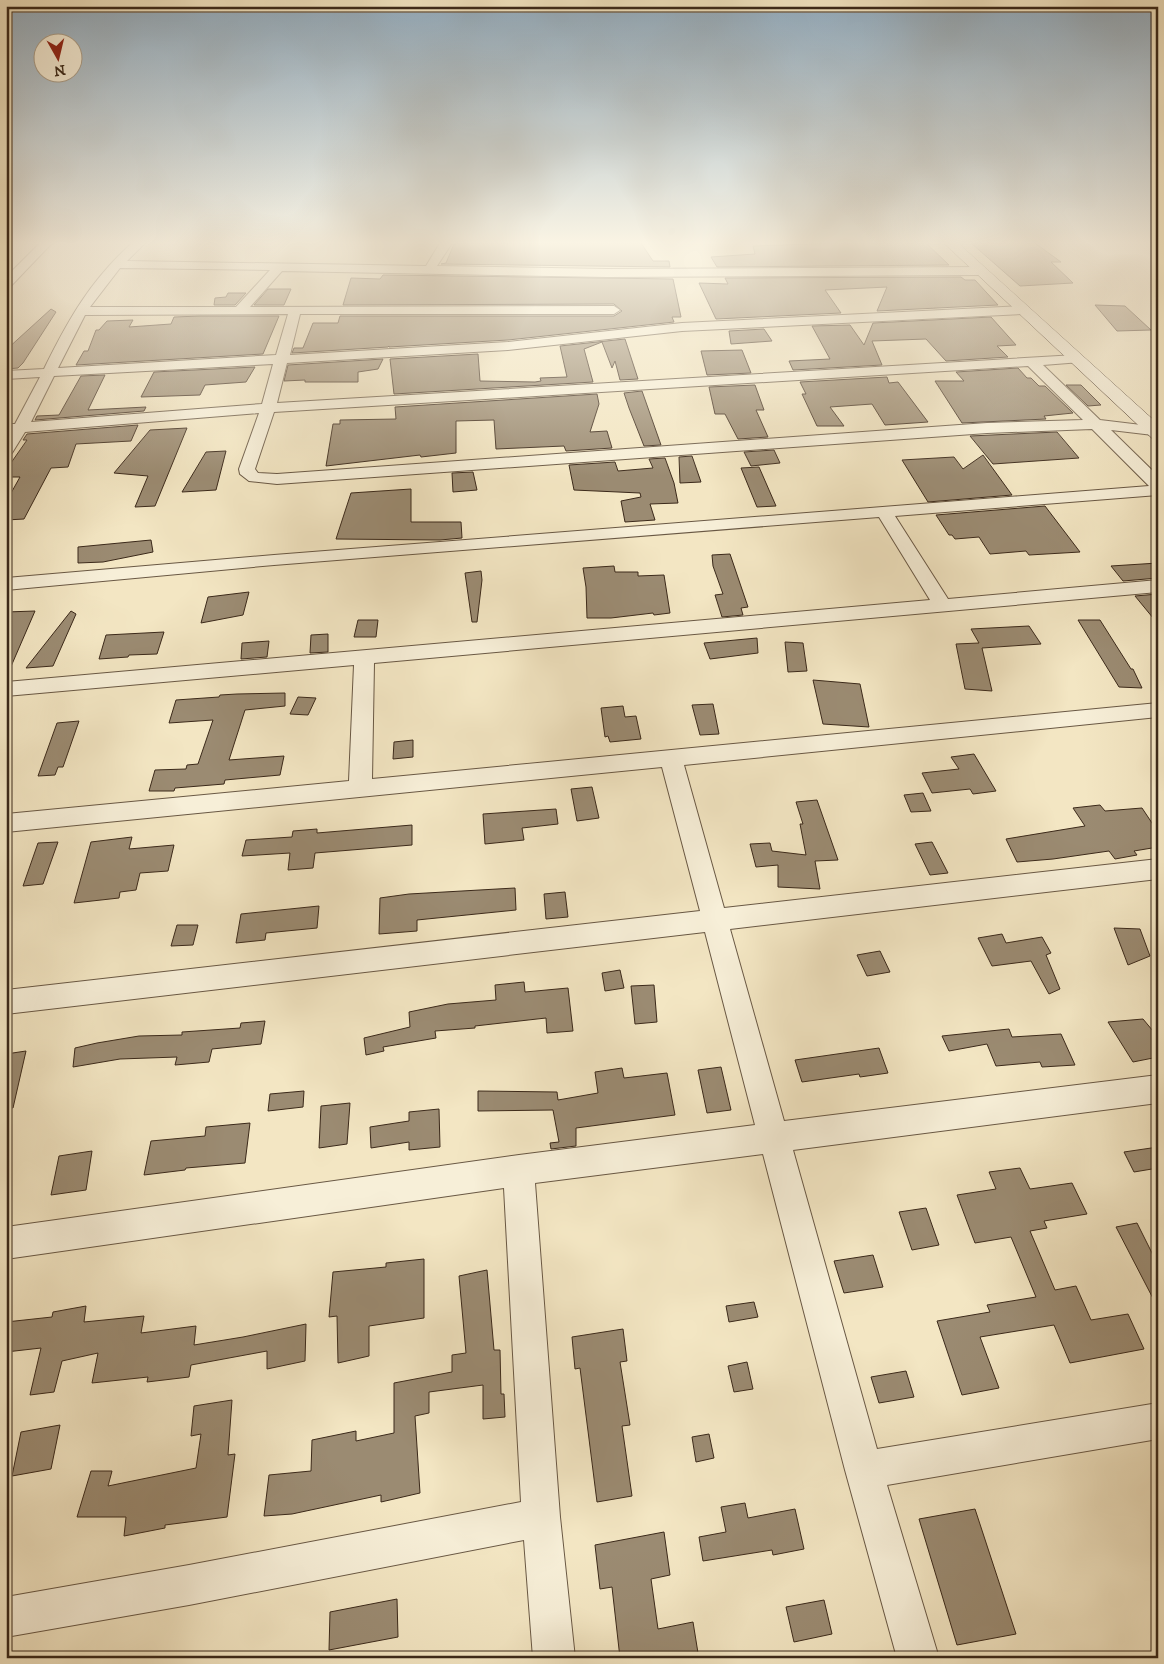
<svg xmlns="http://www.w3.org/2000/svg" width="1164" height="1664" font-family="'IM FELL DW Pica',serif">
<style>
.building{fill:#9b8b72;stroke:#3b291a}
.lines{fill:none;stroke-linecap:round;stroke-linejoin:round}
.minor-casing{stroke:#695844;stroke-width:2}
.secondary-casing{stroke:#3b291a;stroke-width:1}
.minor{fill:#f7efd8;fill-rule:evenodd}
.secondary{fill:#f7efd8;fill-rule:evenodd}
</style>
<rect width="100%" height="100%" fill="#f3e6c3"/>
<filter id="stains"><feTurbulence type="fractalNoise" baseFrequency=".004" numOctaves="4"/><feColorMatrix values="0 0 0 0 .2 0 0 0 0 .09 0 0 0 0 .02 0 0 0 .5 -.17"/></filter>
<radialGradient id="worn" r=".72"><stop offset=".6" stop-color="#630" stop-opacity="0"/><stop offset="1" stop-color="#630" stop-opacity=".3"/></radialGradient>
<!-- building -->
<g class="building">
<polygon points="464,243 641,243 653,261 669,261 670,267 441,264 446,263 454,244"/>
<polygon points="837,243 926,243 949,265 717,267 711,257 755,254 753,246"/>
<polygon points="971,243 1035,243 1061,262 1051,262 1073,283 1020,286"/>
<polygon points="383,275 673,279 681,317 672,317 674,322 508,340 389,347 389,346 388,347 292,353 294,348 303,348 313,323 338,323 340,316 614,316 622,311 614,304 343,305 351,278 380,279"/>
<polygon points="961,277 965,280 975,280 998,305 877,311 887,287 825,290 841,313 716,319 699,283 728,284 725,278"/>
<polygon points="268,289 291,289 284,305 254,305"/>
<polygon points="228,293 246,293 235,305 214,305 215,298 226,297"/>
<polygon points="1095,305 1125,306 1151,330 1117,331"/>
<polygon points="51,309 56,312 23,363 18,368 6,369 6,350"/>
<polygon points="200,316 279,316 263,354 76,365 84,351 88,351 96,330 99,330 107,321 133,320 129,327 171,324 174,317"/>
<polygon points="991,317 1016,345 997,346 1008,357 946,361 926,339 872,341 882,365 793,370 789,361 830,359 812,326 850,325 864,345 873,323"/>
<polygon points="764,329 772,341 731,344 729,331"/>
<polygon points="625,339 638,379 620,380 615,361 612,368 602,342 584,349 593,382 394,394 390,359 478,354 480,381 535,382 541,381 540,378 567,377 560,346"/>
<polygon points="742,350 751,373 707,375 701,351"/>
<polygon points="383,359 378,369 358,372 358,382 305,382 305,380 284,381 288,365"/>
<polygon points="255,367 246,382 205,385 200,395 141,397 154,372"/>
<polygon points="1018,368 1027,378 1031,378 1039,386 1045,386 1073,413 1044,416 1046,419 962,423 935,381 964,381 956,372"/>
<polygon points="105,375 88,410 146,407 144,411 35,420 37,416 59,415 81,376"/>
<polygon points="887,377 889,383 898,382 928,422 885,425 872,404 830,407 844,426 817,426 802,394 806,394 800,382"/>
<polygon points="755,385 764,410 756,410 768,437 738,439 725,414 715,414 709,387"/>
<polygon points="1066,385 1081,385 1101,405 1088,406"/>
<polygon points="642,391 661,445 644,446 629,408 624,393"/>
<polygon points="597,394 599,404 590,432 607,431 612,448 566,451 564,446 496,449 494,420 456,421 456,453 421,457 420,455 326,466 333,424 340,424 340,420 396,419 395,407"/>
<polygon points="138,425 131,441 76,444 68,467 51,468 24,519 6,520 6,502 20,477 6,477 6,470 27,440 23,440 27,434"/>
<polygon points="187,428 155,506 135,507 148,476 114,473 150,430"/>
<polygon points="1057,432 1079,458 993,464 970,436"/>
<polygon points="774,450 780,463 751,466 744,452"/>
<polygon points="226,451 216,490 182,492 206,452"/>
<polygon points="983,455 1012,495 928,502 902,460 954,457 963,469"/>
<polygon points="692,456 701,482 680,483 679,457"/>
<polygon points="665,458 674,483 678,503 650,504 655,520 625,522 621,501 641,497 640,493 574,490 569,465 615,462 618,471 653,468 649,459"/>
<polygon points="759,467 776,506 757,507 741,468"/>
<polygon points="473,472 477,490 453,492 452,473"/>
<polygon points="411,489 411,522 461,522 462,538 440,540 336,539 351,493"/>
<polygon points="1045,506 1080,552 1029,555 1026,551 990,554 979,537 955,539 952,535 949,535 936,515"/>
<polygon points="151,540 153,552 103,562 78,563 78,547"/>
<polygon points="730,554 748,607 741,608 743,615 722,617 715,595 723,594 713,566 712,555"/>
<polygon points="1158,563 1158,578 1123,581 1111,566"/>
<polygon points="614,566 615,572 638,572 638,576 664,575 670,613 654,615 653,613 611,618 587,618 586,587 583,568"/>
<polygon points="481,571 482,580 477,622 472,622 465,573"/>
<polygon points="249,592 243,615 201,623 208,597"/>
<polygon points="1158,594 1158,624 1135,596"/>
<polygon points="35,611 6,678 6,612"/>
<polygon points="71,611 76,614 53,666 26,668"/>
<polygon points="358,620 378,620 376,637 354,637"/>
<polygon points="1078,620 1100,620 1131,669 1133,669 1142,688 1119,687"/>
<polygon points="1029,626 1041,644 982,648 992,691 965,689 956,644 979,643 971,629"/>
<polygon points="164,632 157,654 129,655 128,657 99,659 106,635"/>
<polygon points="328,634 328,652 310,653 311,635"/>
<polygon points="757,638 758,653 710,659 704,643"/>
<polygon points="269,641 267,657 241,659 242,643"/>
<polygon points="785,642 803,643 807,671 788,672"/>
<polygon points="813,680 860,684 869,727 823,724"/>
<polygon points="285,693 285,706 245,710 229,760 284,756 280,775 225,780 224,784 175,788 174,791 149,791 155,770 186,769 187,765 198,764 213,720 169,723 176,700 219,697 220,695 237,694"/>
<polygon points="298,697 316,698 308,715 290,714"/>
<polygon points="713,704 719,734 700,735 692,705"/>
<polygon points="623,706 625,717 636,716 641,739 610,742 608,736 605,737 601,708"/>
<polygon points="79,721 63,767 58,767 55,775 38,776 57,723"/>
<polygon points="413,740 413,757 393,759 394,742"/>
<polygon points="974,754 996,791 973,794 970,789 932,793 922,773 959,769 951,757"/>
<polygon points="592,787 599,818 577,821 571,789"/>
<polygon points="923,793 931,811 911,812 904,795"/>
<polygon points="817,800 838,860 815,861 820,889 778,887 778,865 756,867 750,844 770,843 772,851 806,855 800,824 803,824 796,802"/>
<polygon points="1100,805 1105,811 1142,808 1158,832 1158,847 1134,851 1137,855 1115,859 1109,851 1053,859 1017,862 1006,839 1085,826 1073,808"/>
<polygon points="556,809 558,824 522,828 524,840 485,844 483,814"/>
<polygon points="412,825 412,845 315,853 313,868 288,870 290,853 242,856 246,840 292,837 293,831 317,829 317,833"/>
<polygon points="132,837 129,849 174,845 168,871 140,873 136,890 120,892 119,898 74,903 91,842"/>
<polygon points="58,842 43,884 23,886 38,843"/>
<polygon points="932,842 948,873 930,875 915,844"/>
<polygon points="515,888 516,910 417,920 417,931 379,934 380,898 409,894"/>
<polygon points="565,892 568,917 546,919 544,894"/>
<polygon points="319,906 317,928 266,933 265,940 236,943 241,914"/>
<polygon points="177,925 198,925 193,945 171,946"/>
<polygon points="1114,928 1140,929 1150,956 1128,965"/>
<polygon points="1002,934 1006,943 1042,937 1051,953 1046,955 1060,989 1049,994 1031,961 992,966 978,938"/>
<polygon points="880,951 890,972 867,976 857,955"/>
<polygon points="620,970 624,988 605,991 602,973"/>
<polygon points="524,982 525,992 568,988 573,1031 547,1033 546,1018 475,1026 475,1028 435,1031 436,1038 383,1047 384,1051 366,1055 364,1038 410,1027 409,1012 448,1004 496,1000 495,985"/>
<polygon points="654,985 657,1022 635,1024 631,986"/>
<polygon points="1143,1019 1158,1037 1158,1057 1133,1062 1108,1022"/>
<polygon points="265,1021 261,1044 212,1049 209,1062 175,1065 177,1057 120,1059 73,1067 75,1048 97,1043 139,1036 182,1035 182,1032 240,1028 241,1023"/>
<polygon points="1009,1029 1012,1037 1061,1034 1075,1065 1042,1067 1040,1062 996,1066 987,1044 949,1051 942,1036"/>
<polygon points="879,1048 888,1073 860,1077 859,1074 802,1082 795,1060"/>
<polygon points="26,1051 13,1108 6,1107 6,1054"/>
<polygon points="721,1067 731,1110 707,1113 698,1070"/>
<polygon points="622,1068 624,1078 667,1073 675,1115 576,1128 576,1146 551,1149 550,1143 559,1142 553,1110 478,1111 478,1091 557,1092 558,1100 598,1093 595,1072"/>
<polygon points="304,1091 303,1107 268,1111 270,1094"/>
<polygon points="350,1103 347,1144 319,1148 321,1106"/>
<polygon points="439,1109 440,1147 409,1150 409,1142 371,1148 370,1127 409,1121 409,1112"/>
<polygon points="250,1123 245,1163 186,1168 185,1170 144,1175 151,1141 205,1136 206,1127"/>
<polygon points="1158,1147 1158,1168 1134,1172 1124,1152"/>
<polygon points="92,1151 86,1190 51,1195 59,1156"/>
<polygon points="1020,1168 1030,1189 1072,1183 1087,1214 1044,1221 1047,1228 1030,1231 1055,1290 1076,1286 1091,1320 1128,1314 1144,1349 1070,1363 1054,1325 980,1337 999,1388 962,1395 937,1321 990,1312 987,1305 1036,1297 1011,1237 975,1243 957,1195 996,1189 989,1172"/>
<polygon points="926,1208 939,1245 912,1250 899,1212"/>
<polygon points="1137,1223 1158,1265 1158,1308 1116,1227"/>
<polygon points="873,1255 883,1287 844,1293 834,1261"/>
<polygon points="424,1259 424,1318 369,1326 369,1356 338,1363 337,1316 329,1317 333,1272 386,1267 386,1263"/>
<polygon points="487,1270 494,1350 500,1350 501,1394 504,1394 505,1417 483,1419 483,1385 429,1392 429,1413 415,1416 420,1493 381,1502 381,1495 292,1514 264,1516 269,1475 311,1471 312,1440 356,1431 356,1441 394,1433 394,1383 452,1372 452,1355 466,1353 459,1276"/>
<polygon points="754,1302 758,1317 729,1322 726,1306"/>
<polygon points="86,1306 84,1322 144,1316 141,1333 196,1326 194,1345 243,1337 306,1324 305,1361 267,1369 267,1351 191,1365 189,1377 147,1382 148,1377 92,1383 98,1353 62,1361 54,1392 30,1395 41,1348 6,1352 6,1322 52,1317 53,1312"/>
<polygon points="623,1329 627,1361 620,1362 630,1425 622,1426 632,1496 597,1502 580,1368 575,1369 572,1337"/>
<polygon points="747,1362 753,1389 734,1392 728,1366"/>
<polygon points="906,1371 914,1397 879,1403 871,1377"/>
<polygon points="232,1400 228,1455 235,1454 227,1517 165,1525 165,1528 124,1536 126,1517 77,1517 91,1471 112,1471 108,1486 196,1468 201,1434 191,1436 194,1406"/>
<polygon points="60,1425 51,1469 12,1476 21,1432"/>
<polygon points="709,1434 714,1458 696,1462 692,1437"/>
<polygon points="745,1503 748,1518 795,1509 804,1549 773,1555 772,1550 703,1561 699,1537 726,1532 721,1507"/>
<polygon points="975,1509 1016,1634 957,1645 919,1519"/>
<polygon points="664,1532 670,1575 651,1579 658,1629 693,1622 698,1653 671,1658 620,1658 612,1587 600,1589 595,1545"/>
<polygon points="397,1599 398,1637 329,1650 330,1612"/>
<polygon points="824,1600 832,1634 794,1642 786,1607"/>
</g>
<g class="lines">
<defs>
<g id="minor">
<polygon points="40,243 52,243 10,287 6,288 6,277"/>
<path d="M132,243H145L127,261L426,266L440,243H452L437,266L607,269L981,267L987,271L981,275L607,277L282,271L250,307L614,306L620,310L614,314H300L290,355L508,342L682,323L1023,306L1029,310L1023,314L682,331L508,350L287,363L277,403L1076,355L1081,356L1083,359L1081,362L1043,365L1100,420L1158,427V433L1153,435L1111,430L1158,476V495L895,516L948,599L1158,580V592L374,663L372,779L1158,703V717L684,765L724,908L1158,859V879L730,929L784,1121L1158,1075V1103L793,1150L877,1449L1158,1403V1439L887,1485L939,1658H897L845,1470L763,1154L535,1183L560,1517L575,1658H533L524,1540L189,1605L6,1637V1597L189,1565L521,1502L504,1188L6,1259V1227L519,1155L755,1125L705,932L6,1014V990L700,911L662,767L6,832V814L349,781L354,665L6,696V682L930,600L879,517L274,565L6,590V578L274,555L1149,486L1092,429L987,433L277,484L249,481L240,474L239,469L259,413L25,432L12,453L6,455V438L9,433L6,434V424H15L40,377L6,379V371L44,369C69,318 91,280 132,243ZM120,268L270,270L236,307H90ZM288,314L276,355L58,368L85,315ZM273,364L262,404L31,422L54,376ZM1028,366L1083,420L987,423L277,474L258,473L255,469L274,412Z"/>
</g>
<polygon id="secondary" points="944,243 958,243 1158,424 1158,439 1152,438"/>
</defs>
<!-- minor casing -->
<use href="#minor" class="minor-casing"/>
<!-- secondary casing -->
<use href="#secondary" class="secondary-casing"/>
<!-- minor -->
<use href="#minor" class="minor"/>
<!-- secondary -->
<use href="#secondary" class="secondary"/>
</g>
<!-- sky -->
<linearGradient id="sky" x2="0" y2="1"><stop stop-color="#93aec2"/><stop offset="0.51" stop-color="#faf4e4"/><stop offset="1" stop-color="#faf4e4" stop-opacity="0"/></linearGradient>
<rect width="1164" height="476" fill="url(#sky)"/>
<!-- margin -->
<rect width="1164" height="1664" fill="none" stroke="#f3e6c3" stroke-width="25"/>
<rect x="8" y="8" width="1149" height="1649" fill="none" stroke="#3b291a" stroke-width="2.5"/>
<rect x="12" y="12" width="1139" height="1639" fill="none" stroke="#3b291a"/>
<!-- north arrow -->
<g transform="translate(58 58) rotate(172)"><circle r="24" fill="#f7efd8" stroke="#aca08c"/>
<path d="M0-4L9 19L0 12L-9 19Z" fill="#8f2418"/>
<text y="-8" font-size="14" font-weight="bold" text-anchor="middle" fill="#3b291a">N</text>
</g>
<rect width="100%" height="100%" filter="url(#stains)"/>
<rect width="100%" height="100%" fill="url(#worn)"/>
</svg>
